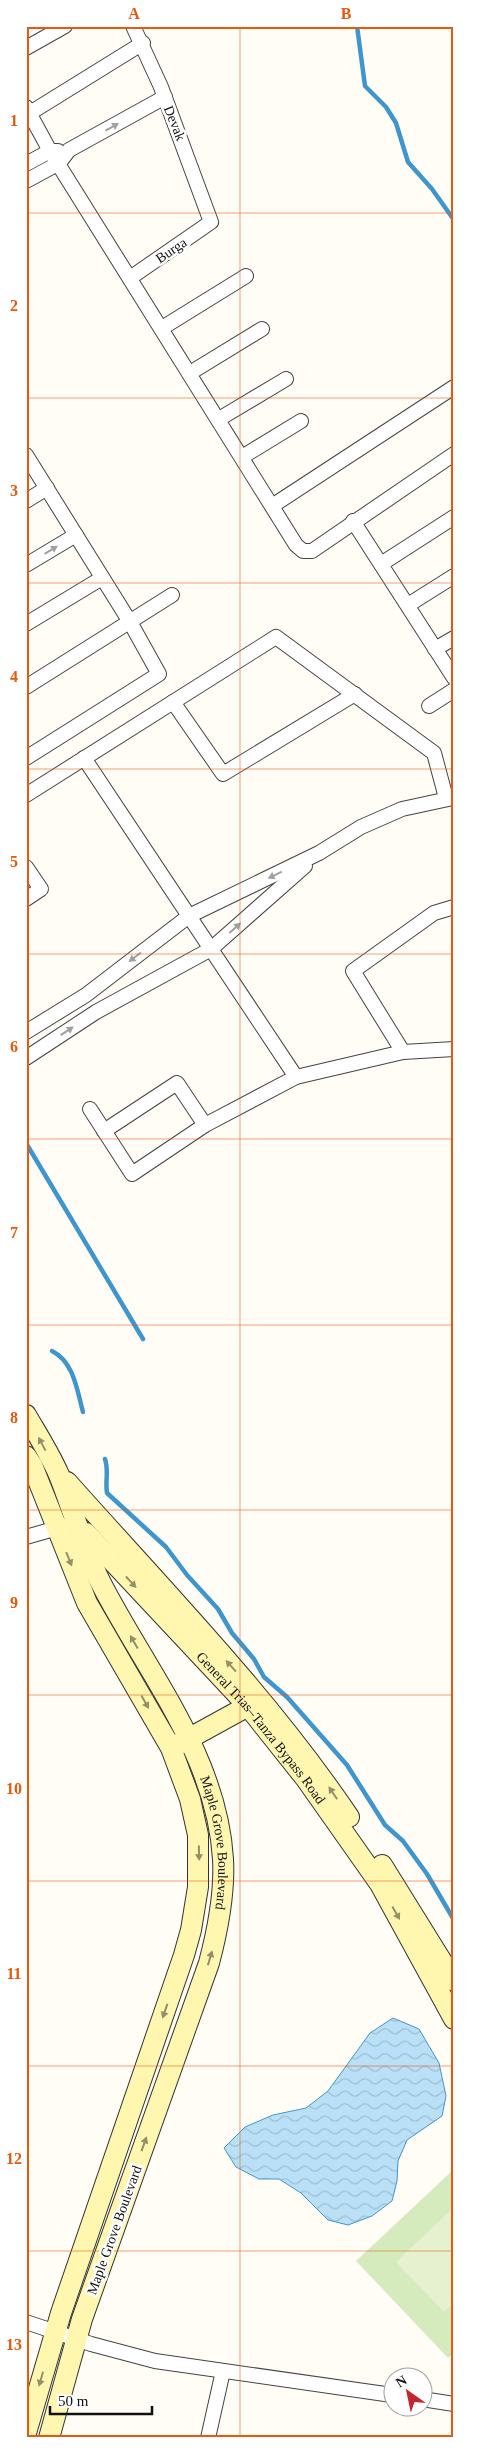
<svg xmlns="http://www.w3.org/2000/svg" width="480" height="2464" font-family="Georgia,serif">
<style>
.park{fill:#d5ebbd}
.pitch{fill:#e6f2cf}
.water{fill:url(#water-waves);stroke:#3f96cf}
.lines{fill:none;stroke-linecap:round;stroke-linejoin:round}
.stream{stroke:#3f96cf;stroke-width:4.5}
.street-casing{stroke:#444;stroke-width:16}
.secondary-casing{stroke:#333;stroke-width:22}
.street{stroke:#fff;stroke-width:14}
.secondary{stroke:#fff6b0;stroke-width:20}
.oneway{fill:#a0a0a0}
.oneway2{fill:#948f68}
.grid{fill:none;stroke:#e8590c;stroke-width:1;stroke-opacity:0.55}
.labels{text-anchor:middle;stroke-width:5;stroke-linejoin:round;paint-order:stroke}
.street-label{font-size:14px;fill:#111;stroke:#fff}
.neatline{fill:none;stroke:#e8590c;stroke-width:2}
.grid-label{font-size:16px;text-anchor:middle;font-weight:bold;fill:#e8590c}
</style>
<defs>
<pattern id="water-waves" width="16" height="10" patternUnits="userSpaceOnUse" patternTransform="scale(1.25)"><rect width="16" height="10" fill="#b9e0f7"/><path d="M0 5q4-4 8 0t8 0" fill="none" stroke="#9ebfd3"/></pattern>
</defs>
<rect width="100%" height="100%" fill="#fffdf5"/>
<!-- park -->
<polygon class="park" points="454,2169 454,2353 448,2358 356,2261"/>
<!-- pitch -->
<polygon class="pitch" points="454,2207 454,2303 444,2312 396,2262"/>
<!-- water -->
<polygon class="water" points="393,2018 419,2029 439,2063 446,2096 442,2116 407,2140 398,2161 397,2181 392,2201 372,2216 348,2225 328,2220 301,2193 279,2179 259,2179 236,2167 224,2148 245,2127 273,2115 306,2108 328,2091 370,2033"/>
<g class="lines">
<!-- stream -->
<g class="stream">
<polyline points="357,26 365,86 386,107 396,123 408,162 432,189 454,220"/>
<polyline points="26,1143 143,1339"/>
<path d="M52,1351C74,1362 77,1390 83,1412"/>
<path d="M105,1459C109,1471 105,1481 107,1493L166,1547L187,1575L218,1609L232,1633L254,1659L264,1677L287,1697L347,1765L385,1825L403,1841L427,1874L454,1920"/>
</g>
<defs>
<g id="street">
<polyline points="26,48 65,26"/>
<polyline points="26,107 50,151 296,545 303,551 312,551 454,454"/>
<polyline points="30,113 143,43"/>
<polyline points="26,164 50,151 58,151"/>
<polyline points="26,181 59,163 69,150 165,97"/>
<polyline points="130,278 211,222 161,87 133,26"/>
<polyline points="162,328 246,276"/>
<polyline points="190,373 262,329"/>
<polyline points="219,419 286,379"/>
<polyline points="26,455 130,622 159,674 26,758"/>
<polyline points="242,457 301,421"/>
<polyline points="26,501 47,488"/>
<polyline points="272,506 454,387"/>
<polyline points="353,521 454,678"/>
<polyline points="381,564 454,517"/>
<polyline points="26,565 76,535"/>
<polyline points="408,605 454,576"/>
<polyline points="26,624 102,578"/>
<polyline points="435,649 454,638"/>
<polyline points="26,687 172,595"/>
<polyline points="173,702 223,774 355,694"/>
<polyline points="429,706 454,690"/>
<polyline points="84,758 296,1077"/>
<polyline points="26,795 276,637 434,753 446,798"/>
<polyline points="26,867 41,889 26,899"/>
<polyline points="26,1032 86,995 189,916 319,853 361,827 402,809 453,798"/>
<polyline points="403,1052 353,971 434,913 454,907"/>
<polyline points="26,1058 96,1012 211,949 305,866"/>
<polyline points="90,1109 132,1174 205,1125 296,1077 403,1052 454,1049"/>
<polyline points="104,1131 177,1083 205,1125"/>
<polyline points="26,1537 64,1526"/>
<polyline points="26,2322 91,2344 155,2361 392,2395"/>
<polyline points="422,2399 454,2404"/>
<polyline points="208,2438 223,2371"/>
</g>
<g id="secondary">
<path id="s1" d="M26,1415C37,1434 50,1454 59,1475C74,1512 84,1552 103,1587C149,1675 217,1757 223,1859C225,1894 218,1929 209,1963L82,2319L49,2438"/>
<polyline points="26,1456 32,1465 87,1603 171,1748 190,1799 198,1835 198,1887 191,1930 184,1955 61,2313 26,2433"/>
<path d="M67,1482C164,1591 267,1696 349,1817"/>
<path id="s2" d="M86,1533L248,1706L306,1779L380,1884L454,2019"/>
<polyline points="177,1745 248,1706"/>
<polyline points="382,1865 454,1981"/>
</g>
</defs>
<!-- street casing -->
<use href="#street" class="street-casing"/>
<!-- secondary casing -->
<use href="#secondary" class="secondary-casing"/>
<!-- street -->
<use href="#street" class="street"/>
<!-- secondary -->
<use href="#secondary" class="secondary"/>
</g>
<!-- one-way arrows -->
<defs><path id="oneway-solid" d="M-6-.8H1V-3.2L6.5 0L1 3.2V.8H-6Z" transform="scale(1.25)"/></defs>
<g class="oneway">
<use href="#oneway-solid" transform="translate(112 127) rotate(-29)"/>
<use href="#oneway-solid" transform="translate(51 550) rotate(-31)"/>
<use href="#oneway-solid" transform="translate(275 875) rotate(154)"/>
<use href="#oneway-solid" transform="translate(235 928) rotate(-42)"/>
<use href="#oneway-solid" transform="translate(135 957) rotate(143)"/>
<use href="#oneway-solid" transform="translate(67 1031) rotate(-33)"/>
</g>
<g class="oneway2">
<use href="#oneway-solid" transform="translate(42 1444) rotate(-118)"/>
<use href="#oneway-solid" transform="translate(69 1559) rotate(68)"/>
<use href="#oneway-solid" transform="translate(131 1582) rotate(47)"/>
<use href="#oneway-solid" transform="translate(134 1642) rotate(-120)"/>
<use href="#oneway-solid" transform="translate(231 1666) rotate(-132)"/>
<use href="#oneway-solid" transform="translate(145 1702) rotate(61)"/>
<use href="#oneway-solid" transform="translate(333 1793) rotate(-124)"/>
<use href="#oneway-solid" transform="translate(199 1853) rotate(89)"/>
<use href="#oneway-solid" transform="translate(396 1913) rotate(61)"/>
<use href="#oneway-solid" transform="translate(210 1958) rotate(-74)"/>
<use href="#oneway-solid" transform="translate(165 2011) rotate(109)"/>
<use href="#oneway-solid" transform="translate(144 2144) rotate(-70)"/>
<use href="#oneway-solid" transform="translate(41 2379) rotate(106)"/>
</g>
<!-- grid -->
<path class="grid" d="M240,26V2438M26,213H454M26,398H454M26,583H454M26,769H454M26,954H454M26,1139H454M26,1325H454M26,1510H454M26,1695H454M26,1881H454M26,2066H454M26,2251H454"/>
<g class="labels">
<!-- street labels -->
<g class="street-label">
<text transform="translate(175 123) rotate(68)" y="5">Devak</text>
<text transform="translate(171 250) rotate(-34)" y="5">Burga</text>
<text dy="5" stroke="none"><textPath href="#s2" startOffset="262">General Trias–Tanza Bypass Road</textPath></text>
<text dy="5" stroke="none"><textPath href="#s1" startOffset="472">Maple Grove Boulevard</textPath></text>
<text transform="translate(114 2230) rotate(-70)" y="5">Maple Grove Boulevard</text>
</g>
</g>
<!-- border -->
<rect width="480" height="2464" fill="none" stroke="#ffffff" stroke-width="55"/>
<!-- north arrow -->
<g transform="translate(408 2392) rotate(327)"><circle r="24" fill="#ffffff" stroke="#a0a0a0"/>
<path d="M0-4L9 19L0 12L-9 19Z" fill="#c4262e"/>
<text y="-8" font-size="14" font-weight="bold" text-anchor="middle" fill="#111111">N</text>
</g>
<!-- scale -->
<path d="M50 2406v8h102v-8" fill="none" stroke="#111111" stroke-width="2.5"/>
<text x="58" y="2406" font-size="15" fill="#111111" stroke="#ffffff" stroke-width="4" paint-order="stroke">50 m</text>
<rect x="28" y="28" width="424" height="2408" class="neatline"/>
<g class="grid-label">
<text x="134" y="19">A</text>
<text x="346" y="19">B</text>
<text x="14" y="126">1</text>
<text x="14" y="311">2</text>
<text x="14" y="496">3</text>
<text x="14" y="682">4</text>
<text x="14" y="867">5</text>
<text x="14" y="1052">6</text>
<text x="14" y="1238">7</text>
<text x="14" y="1423">8</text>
<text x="14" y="1608">9</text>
<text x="14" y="1794">10</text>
<text x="14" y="1979">11</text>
<text x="14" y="2164">12</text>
<text x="14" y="2350">13</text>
</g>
</svg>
